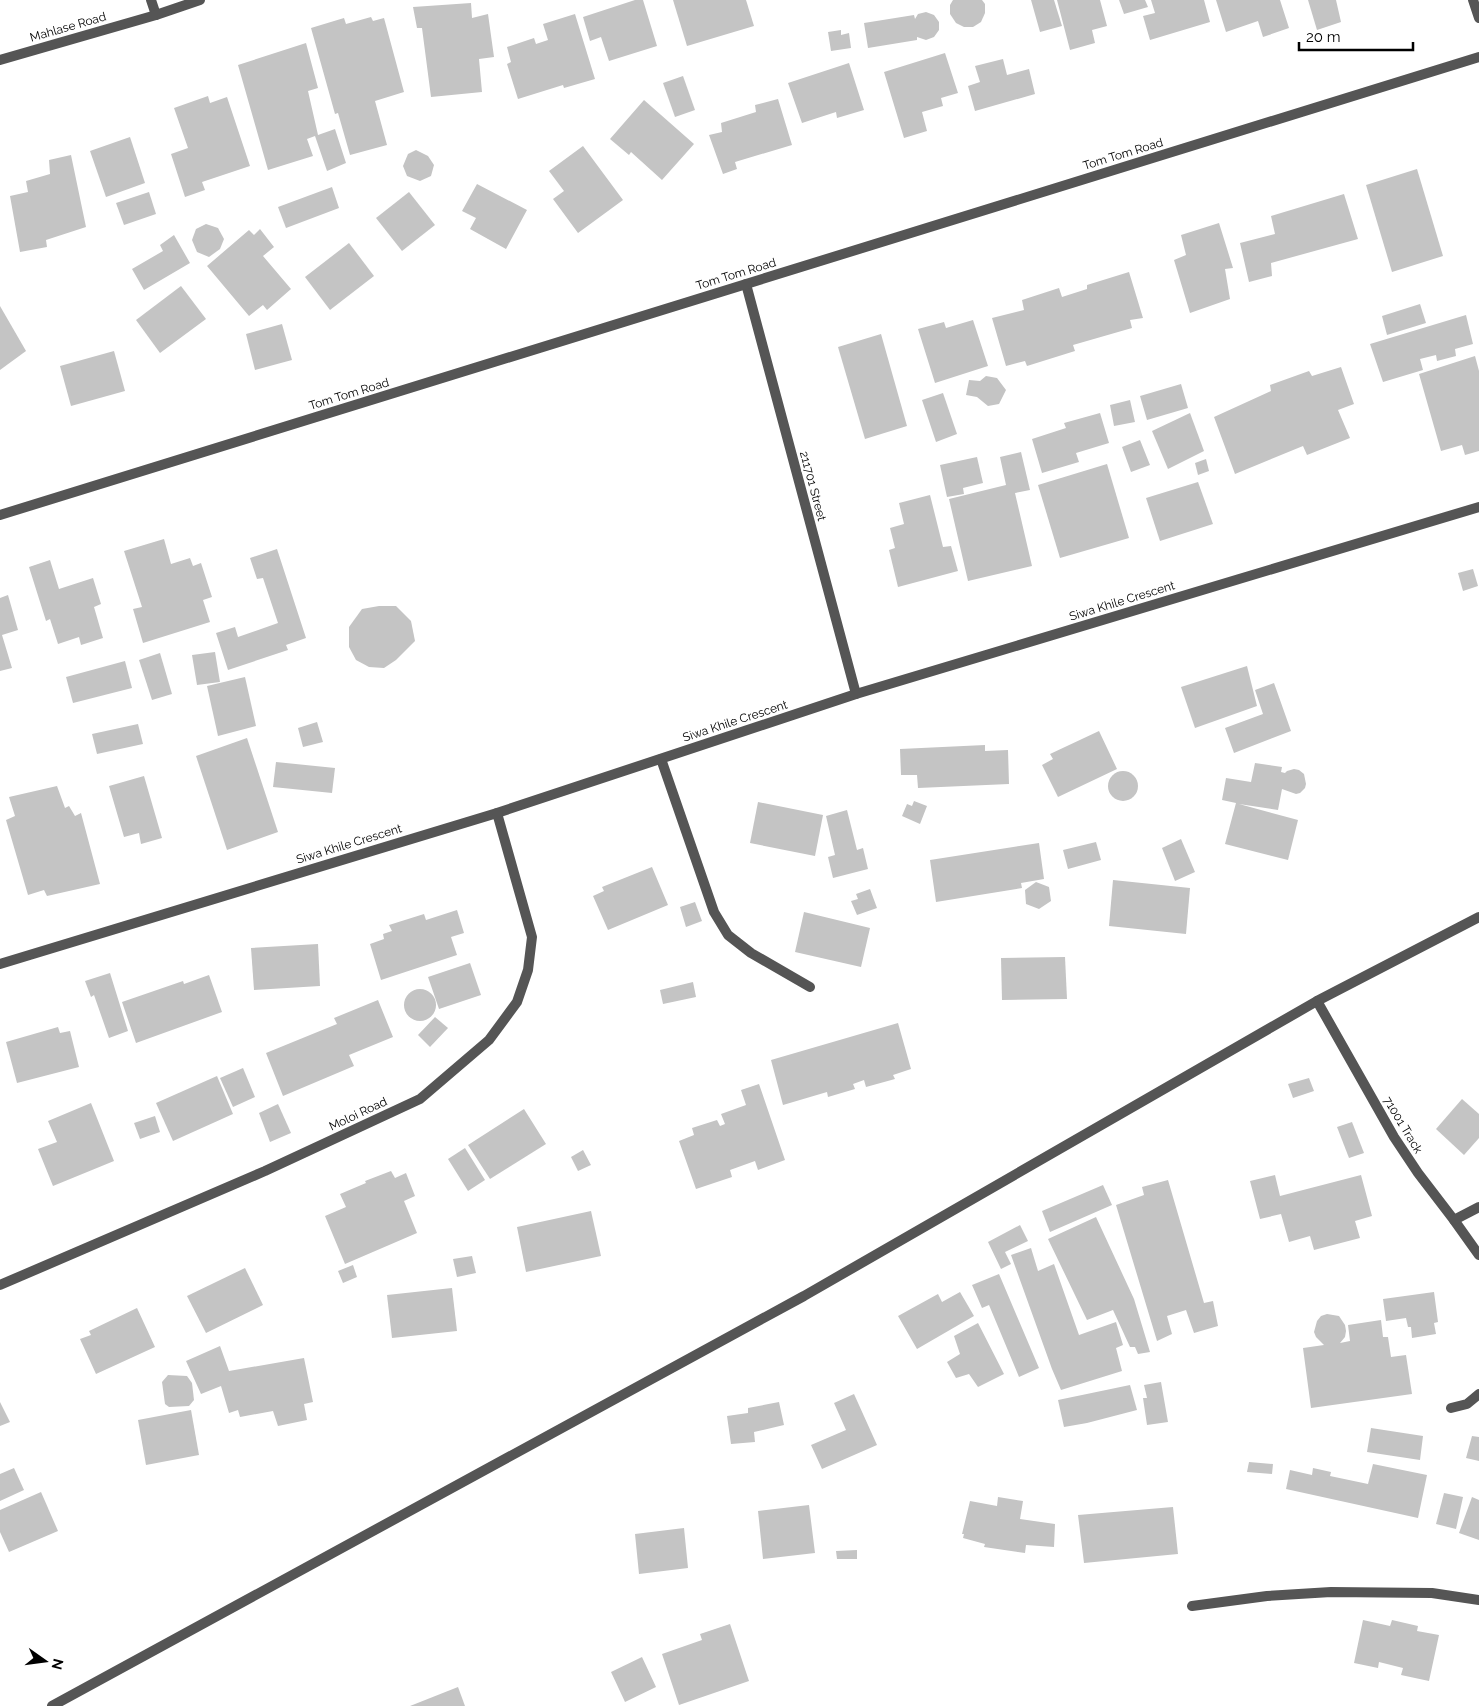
<svg xmlns="http://www.w3.org/2000/svg" width="1479" height="1706" font-family="Raleway,sans-serif">
<style>
.building{fill:#c4c4c4}
.lines{fill:none;stroke-linecap:round;stroke-linejoin:round}
.service{stroke:#555;stroke-width:10}
.minor{stroke:#555;stroke-width:10}
.tertiary{stroke:#555;stroke-width:10}
.labels{text-anchor:middle;stroke-width:4;stroke-linejoin:round;paint-order:stroke}
.street-label{font-size:12px;fill:#000;stroke:#fff}
</style>
<rect width="100%" height="100%" fill="#fff"/>
<!-- building -->
<g class="building">
<polygon points="635,0 643,0 657,46 609,61 601,37 590,41 583,17"/>
<polygon points="673,0 746,0 754,26 687,46"/>
<polygon points="953,0 982,0 985,4 985,13 981,22 973,27 964,27 956,23 950,14 950,5"/>
<polygon points="1031,0 1054,0 1062,26 1040,32"/>
<polygon points="1057,0 1100,0 1107,26 1092,30 1095,43 1070,50"/>
<polygon points="1119,0 1145,0 1148,7 1124,14"/>
<polygon points="1151,0 1204,0 1210,22 1150,40 1143,16 1155,13"/>
<polygon points="1216,0 1280,0 1289,28 1263,37 1258,21 1226,32"/>
<polygon points="1308,0 1336,0 1341,22 1317,30"/>
<polygon points="471,3 472,18 488,14 494,57 479,59 482,92 431,97 422,28 417,28 413,7"/>
<polygon points="926,12 934,15 939,22 939,30 934,37 926,40 917,37 917,40 868,48 864,23 914,15 915,19 918,14"/>
<polygon points="575,14 595,79 564,88 563,85 518,99 507,64 511,62 507,47 534,38 536,44 548,40 543,24"/>
<polygon points="371,17 373,21 384,18 404,92 375,101 387,145 350,155 338,113 335,114 311,28 344,18 346,24"/>
<polygon points="841,30 841,35 849,33 851,48 831,51 828,32"/>
<polygon points="306,43 318,88 308,91 318,135 335,129 346,163 327,171 315,136 307,139 313,156 268,170 238,65"/>
<polygon points="945,53 958,93 941,98 943,106 922,112 927,131 904,138 884,72"/>
<polygon points="1003,59 1007,75 1029,69 1035,94 975,111 968,86 980,82 975,66"/>
<polygon points="849,63 864,110 837,118 836,112 802,123 788,83"/>
<polygon points="683,76 695,110 675,117 663,83"/>
<polygon points="208,96 210,103 227,97 250,166 202,182 205,190 185,197 171,154 188,148 174,108"/>
<polygon points="778,99 792,145 735,162 737,169 723,174 709,135 722,132 721,123 756,112 755,105"/>
<polygon points="644,100 694,144 662,180 631,152 629,155 610,139"/>
<polygon points="130,137 145,183 106,197 90,151"/>
<polygon points="583,146 623,200 578,233 553,199 564,191 549,171"/>
<polygon points="416,150 428,156 434,165 431,176 420,181 407,176 403,166 408,154"/>
<polygon points="71,155 86,227 46,240 47,247 20,252 10,196 28,192 26,181 50,174 49,160"/>
<polygon points="1417,169 1443,256 1392,272 1366,185"/>
<polygon points="477,184 527,210 506,249 470,229 476,218 462,211"/>
<polygon points="332,187 339,208 286,228 278,207"/>
<polygon points="149,192 156,214 124,225 116,203"/>
<polygon points="409,192 435,225 402,251 376,218"/>
<polygon points="1344,194 1358,239 1271,263 1272,276 1249,282 1240,243 1275,234 1271,216"/>
<polygon points="1219,223 1233,268 1225,269 1230,299 1190,313 1174,260 1186,255 1181,235"/>
<polygon points="206,224 218,228 224,239 220,249 209,257 197,252 192,240 196,229"/>
<polygon points="260,229 274,247 263,256 291,289 267,310 263,305 249,316 207,266 249,230 254,235"/>
<polygon points="174,235 190,263 144,290 132,269 163,251 160,245"/>
<polygon points="349,243 374,276 330,310 305,277"/>
<polygon points="1129,272 1143,318 1130,320 1132,328 1073,345 1075,351 1027,366 1025,361 1006,366 992,318 1024,310 1022,300 1059,288 1062,297 1087,289 1087,285"/>
<polygon points="181,286 206,319 160,353 136,320"/>
<polygon points="1420,304 1426,323 1387,335 1382,316"/>
<polygon points="0,306 26,351 0,370"/>
<polygon points="1466,315 1473,344 1455,349 1456,356 1437,361 1436,355 1420,359 1423,370 1383,382 1370,344"/>
<polygon points="973,320 988,366 935,383 918,329 944,322 946,328"/>
<polygon points="282,324 292,360 255,370 246,334"/>
<polygon points="881,334 907,426 865,439 838,347"/>
<polygon points="114,351 125,391 71,406 60,366"/>
<polygon points="1475,356 1479,371 1479,451 1465,455 1462,445 1441,451 1419,374"/>
<polygon points="1341,367 1354,404 1338,410 1350,438 1307,455 1303,446 1235,474 1214,417 1271,391 1270,385 1309,371 1312,376"/>
<polygon points="986,376 997,378 1006,390 999,404 988,406 977,397 966,395 969,380 980,381"/>
<polygon points="1181,384 1188,408 1147,420 1140,396"/>
<polygon points="943,393 957,434 936,442 922,400"/>
<polygon points="1130,400 1135,422 1114,426 1110,405"/>
<polygon points="1100,413 1109,443 1076,453 1079,462 1042,473 1032,439 1066,428 1064,423"/>
<polygon points="1190,413 1204,451 1168,469 1152,431"/>
<polygon points="1140,440 1150,465 1131,472 1122,447"/>
<polygon points="1021,452 1030,490 1015,493 1032,566 968,581 949,499 1006,485 1000,457"/>
<polygon points="977,457 983,483 963,488 964,494 947,497 940,465"/>
<polygon points="1206,459 1209,471 1198,475 1195,463"/>
<polygon points="1107,464 1129,538 1060,558 1038,485"/>
<polygon points="1198,482 1213,524 1160,541 1146,498"/>
<polygon points="930,495 943,547 951,546 958,571 898,587 889,550 895,548 890,528 904,524 899,503"/>
<polygon points="164,539 171,564 190,558 193,566 201,563 212,597 203,600 210,622 143,643 133,609 142,607 124,551"/>
<polygon points="277,549 306,638 286,645 288,650 228,670 216,633 235,627 238,637 278,623 263,578 257,579 250,558"/>
<polygon points="50,560 59,589 93,578 101,604 94,607 103,638 81,645 79,637 58,644 50,619 46,621 29,567"/>
<polygon points="1473,569 1478,586 1463,591 1458,573"/>
<polygon points="8,595 18,630 2,635 12,668 0,671 0,598"/>
<polygon points="379,606 396,606 411,621 415,641 396,660 384,668 369,667 356,660 349,647 349,627 362,609"/>
<polygon points="215,652 220,682 197,685 192,655"/>
<polygon points="160,653 172,694 152,700 139,660"/>
<polygon points="125,661 132,688 73,703 66,677"/>
<polygon points="1247,666 1257,706 1195,728 1181,687"/>
<polygon points="245,677 256,726 218,736 207,686"/>
<polygon points="1274,683 1291,731 1234,753 1225,728 1263,714 1255,690"/>
<polygon points="317,722 323,742 303,747 298,728"/>
<polygon points="138,724 143,744 97,754 92,734"/>
<polygon points="1099,731 1117,769 1058,797 1042,765 1053,759 1050,754"/>
<polygon points="247,738 278,832 227,850 196,756"/>
<polygon points="985,745 985,751 1008,750 1009,784 918,788 917,775 901,775 900,749"/>
<polygon points="276,762 335,768 332,793 273,787"/>
<polygon points="1255,763 1282,767 1281,772 1285,773 1287,771 1294,769 1299,770 1304,774 1306,784 1305,788 1300,793 1296,794 1282,789 1278,810 1239,804 1298,820 1288,860 1225,844 1236,803 1222,800 1226,778 1251,782"/>
<circle cx="1123" cy="786" r="15"/>
<polygon points="144,776 162,838 141,844 139,833 124,837 109,786"/>
<polygon points="57,786 65,808 69,806 75,816 81,813 100,884 47,896 44,890 28,895 6,820 15,816 9,797"/>
<polygon points="914,801 927,806 920,824 902,816 907,804 912,806"/>
<polygon points="758,802 823,815 815,856 750,843"/>
<polygon points="847,810 857,850 863,848 868,869 833,878 828,857 835,855 826,816"/>
<polygon points="1181,839 1195,872 1175,881 1162,848"/>
<polygon points="1096,842 1101,860 1068,869 1063,850"/>
<polygon points="1039,843 1044,879 1021,883 1022,888 936,902 930,860"/>
<polygon points="652,867 668,905 608,930 593,896 604,891 602,887"/>
<polygon points="1113,880 1190,888 1186,934 1109,926"/>
<polygon points="1036,882 1049,887 1051,901 1039,909 1026,904 1025,890"/>
<polygon points="870,889 877,908 857,915 851,901 858,899 856,894"/>
<polygon points="695,902 702,921 686,927 680,907"/>
<polygon points="457,910 464,933 451,937 457,955 381,980 370,944 384,939 383,934 392,931 389,925 424,914 426,920"/>
<polygon points="804,912 870,928 861,967 795,952"/>
<polygon points="318,944 320,986 254,990 251,948"/>
<polygon points="1065,957 1067,999 1002,1000 1001,958"/>
<polygon points="470,963 481,995 439,1009 428,977"/>
<polygon points="110,973 128,1031 109,1038 94,995 91,997 85,981"/>
<polygon points="209,975 222,1012 136,1043 122,1002 183,981 184,984"/>
<polygon points="693,982 696,997 663,1004 660,990"/>
<circle cx="420" cy="1005" r="16"/>
<polygon points="378,1000 393,1037 349,1055 354,1066 283,1096 266,1053 337,1024 334,1018"/>
<polygon points="435,1017 448,1028 430,1047 418,1035"/>
<polygon points="898,1023 911,1069 893,1075 895,1079 866,1087 864,1080 853,1084 855,1089 828,1097 827,1092 783,1105 771,1060"/>
<polygon points="58,1027 60,1033 70,1031 79,1067 17,1083 6,1042"/>
<polygon points="243,1068 255,1097 233,1107 220,1078"/>
<polygon points="217,1076 233,1114 173,1141 156,1103"/>
<polygon points="1309,1078 1314,1091 1293,1098 1288,1084"/>
<polygon points="759,1084 785,1160 758,1170 755,1161 730,1170 732,1177 696,1189 679,1141 694,1135 692,1128 717,1120 720,1126 725,1124 721,1114 746,1105 741,1090"/>
<polygon points="1462,1099 1479,1114 1479,1138 1464,1155 1436,1129"/>
<polygon points="91,1103 114,1161 53,1186 38,1149 57,1142 48,1121"/>
<polygon points="278,1104 291,1133 270,1142 259,1113"/>
<polygon points="524,1109 546,1144 490,1179 468,1145"/>
<polygon points="155,1116 160,1132 140,1139 134,1123"/>
<polygon points="1352,1122 1364,1153 1349,1158 1337,1127"/>
<polygon points="465,1148 485,1180 468,1191 448,1159"/>
<polygon points="583,1150 591,1165 578,1171 571,1157"/>
<polygon points="391,1171 395,1178 406,1173 415,1196 404,1201 417,1233 345,1264 325,1216 346,1207 340,1194 366,1183 365,1181"/>
<polygon points="1275,1175 1280,1196 1361,1175 1372,1216 1355,1221 1360,1238 1314,1250 1310,1236 1289,1242 1281,1214 1260,1219 1250,1181"/>
<polygon points="1168,1180 1204,1303 1213,1301 1218,1326 1194,1333 1186,1310 1167,1316 1172,1334 1157,1341 1116,1205 1144,1195 1142,1187"/>
<polygon points="1103,1185 1112,1205 1050,1232 1042,1211"/>
<polygon points="591,1211 601,1256 526,1272 517,1227"/>
<polygon points="1096,1217 1134,1299 1150,1352 1138,1354 1135,1347 1130,1347 1113,1310 1087,1320 1048,1239"/>
<polygon points="1020,1225 1028,1241 1005,1252 1011,1264 1001,1269 988,1242"/>
<polygon points="1031,1248 1038,1271 1054,1264 1079,1335 1116,1322 1123,1345 1116,1348 1122,1371 1061,1390 1052,1369 1011,1255"/>
<polygon points="472,1256 476,1273 457,1277 453,1259"/>
<polygon points="353,1265 357,1277 343,1283 338,1271"/>
<polygon points="245,1268 263,1305 206,1333 187,1296"/>
<polygon points="999,1274 1039,1368 1019,1377 989,1305 982,1308 972,1285"/>
<polygon points="452,1288 457,1331 392,1338 387,1295"/>
<polygon points="960,1292 974,1316 917,1349 898,1316 938,1294 942,1302"/>
<polygon points="1434,1292 1438,1322 1434,1323 1436,1334 1412,1338 1411,1327 1408,1327 1406,1318 1386,1321 1383,1299"/>
<polygon points="137,1308 155,1347 96,1374 80,1339 91,1335 89,1331"/>
<polygon points="1327,1314 1339,1316 1345,1325 1346,1331 1345,1337 1340,1343 1350,1341 1348,1325 1381,1320 1383,1337 1388,1337 1391,1357 1406,1355 1412,1394 1311,1408 1303,1348 1324,1345 1316,1337 1314,1332 1317,1321 1321,1316"/>
<polygon points="978,1323 1004,1374 978,1387 969,1374 956,1378 947,1362 960,1354 954,1336"/>
<polygon points="220,1346 229,1371 304,1358 313,1402 304,1404 307,1420 278,1426 273,1411 240,1417 238,1410 229,1413 221,1386 201,1394 186,1361"/>
<polygon points="168,1375 187,1376 192,1383 194,1400 189,1406 169,1407 165,1404 162,1382"/>
<polygon points="1161,1382 1168,1422 1147,1425 1143,1398 1147,1398 1144,1385"/>
<polygon points="1130,1385 1137,1410 1087,1423 1064,1427 1058,1400"/>
<polygon points="854,1394 877,1445 822,1469 811,1445 846,1430 834,1403"/>
<polygon points="0,1402 10,1422 0,1426"/>
<polygon points="779,1402 784,1425 754,1432 755,1442 731,1444 727,1416 748,1413 748,1408"/>
<polygon points="191,1410 199,1455 146,1465 138,1420"/>
<polygon points="1371,1428 1423,1436 1420,1460 1367,1452"/>
<polygon points="1472,1436 1479,1437 1479,1461 1466,1458"/>
<polygon points="1249,1462 1273,1464 1272,1474 1247,1472"/>
<polygon points="1373,1464 1427,1475 1418,1518 1286,1489 1290,1470 1312,1475 1313,1468 1331,1472 1330,1476 1368,1484"/>
<polygon points="14,1468 24,1490 0,1501 0,1474"/>
<polygon points="41,1492 58,1531 9,1552 0,1532 0,1510"/>
<polygon points="1444,1493 1463,1497 1456,1529 1436,1524"/>
<polygon points="998,1497 1023,1501 1020,1519 1055,1524 1054,1547 1026,1545 1025,1553 984,1547 985,1544 963,1538 964,1534 962,1534 970,1501 997,1506"/>
<polygon points="1472,1497 1479,1500 1479,1540 1459,1533"/>
<polygon points="809,1505 815,1553 763,1559 758,1511"/>
<polygon points="1173,1507 1178,1554 1084,1563 1078,1515"/>
<polygon points="684,1528 688,1568 639,1574 635,1534"/>
<polygon points="857,1550 857,1559 837,1559 836,1551"/>
<polygon points="1363,1620 1390,1626 1392,1620 1418,1626 1417,1631 1439,1635 1429,1681 1401,1675 1403,1668 1379,1662 1378,1668 1354,1663"/>
<polygon points="730,1624 749,1681 679,1705 662,1654 702,1640 700,1634"/>
<polygon points="642,1657 656,1687 625,1702 611,1672"/>
<polygon points="458,1687 465,1706 410,1706"/>
</g>
<g class="lines">
<!-- service -->
<g class="service">
<polyline points="661,759 714,912 728,935 751,953 810,987"/>
<polyline points="1451,1408 1467,1404 1479,1394"/>
</g>
<!-- minor -->
<g class="minor">
<polyline points="151,0 156,15"/>
<polyline points="1473,0 1479,18"/>
<polyline points="0,60 156,15 200,0"/>
<polyline points="746,284 856,694"/>
<polyline points="0,515 1479,57"/>
<polyline points="0,964 497,813 856,694 1479,507"/>
<polyline points="1317,1001 1394,1137 1418,1173 1454,1220 1479,1255"/>
<polyline points="1454,1220 1479,1207"/>
<polyline points="0,1285 265,1171 420,1099 489,1040 517,1002 528,970 532,937 497,813"/>
<polyline points="1192,1606 1267,1596 1331,1592 1432,1593 1479,1600"/>
</g>
<!-- tertiary -->
<polyline class="tertiary" points="52,1706 804,1296 1317,1001 1479,917"/>
</g>
<g class="labels">
<!-- street labels -->
<g class="street-label">
<text transform="translate(68 27) rotate(-16)" y="4">Mahlase Road</text>
<text transform="translate(1123 154) rotate(-17)" y="4">Tom Tom Road</text>
<text transform="translate(736 274) rotate(-17)" y="4">Tom Tom Road</text>
<text transform="translate(349 394) rotate(-17)" y="4">Tom Tom Road</text>
<text transform="translate(813 486) rotate(75)" y="4">211701 Street</text>
<text transform="translate(1122 601) rotate(-17)" y="4">Siwa Khile Crescent</text>
<text transform="translate(735 721) rotate(-18)" y="4">Siwa Khile Crescent</text>
<text transform="translate(349 844) rotate(-17)" y="4">Siwa Khile Crescent</text>
<text transform="translate(358 1114) rotate(-25)" y="4">Moloi Road</text>
<text transform="translate(1403 1125) rotate(59)" y="4">71001 Track</text>
</g>
</g>
<!-- north arrow -->
<g transform="translate(45 1661) rotate(104)" stroke="#ffffff" stroke-width="4" paint-order="stroke">
<path d="M0-4L9 19L0 12L-9 19Z" fill="#000000"/>
<text y="-8" font-size="14" font-weight="bold" text-anchor="middle" fill="#000000">N</text>
</g>
<!-- scale -->
<path d="M1299 42v8h114v-8" fill="none" stroke="#000000" stroke-width="2.5"/>
<text x="1306" y="42" font-size="15" fill="#000000" stroke="#ffffff" stroke-width="4" paint-order="stroke">20 m</text>
</svg>
